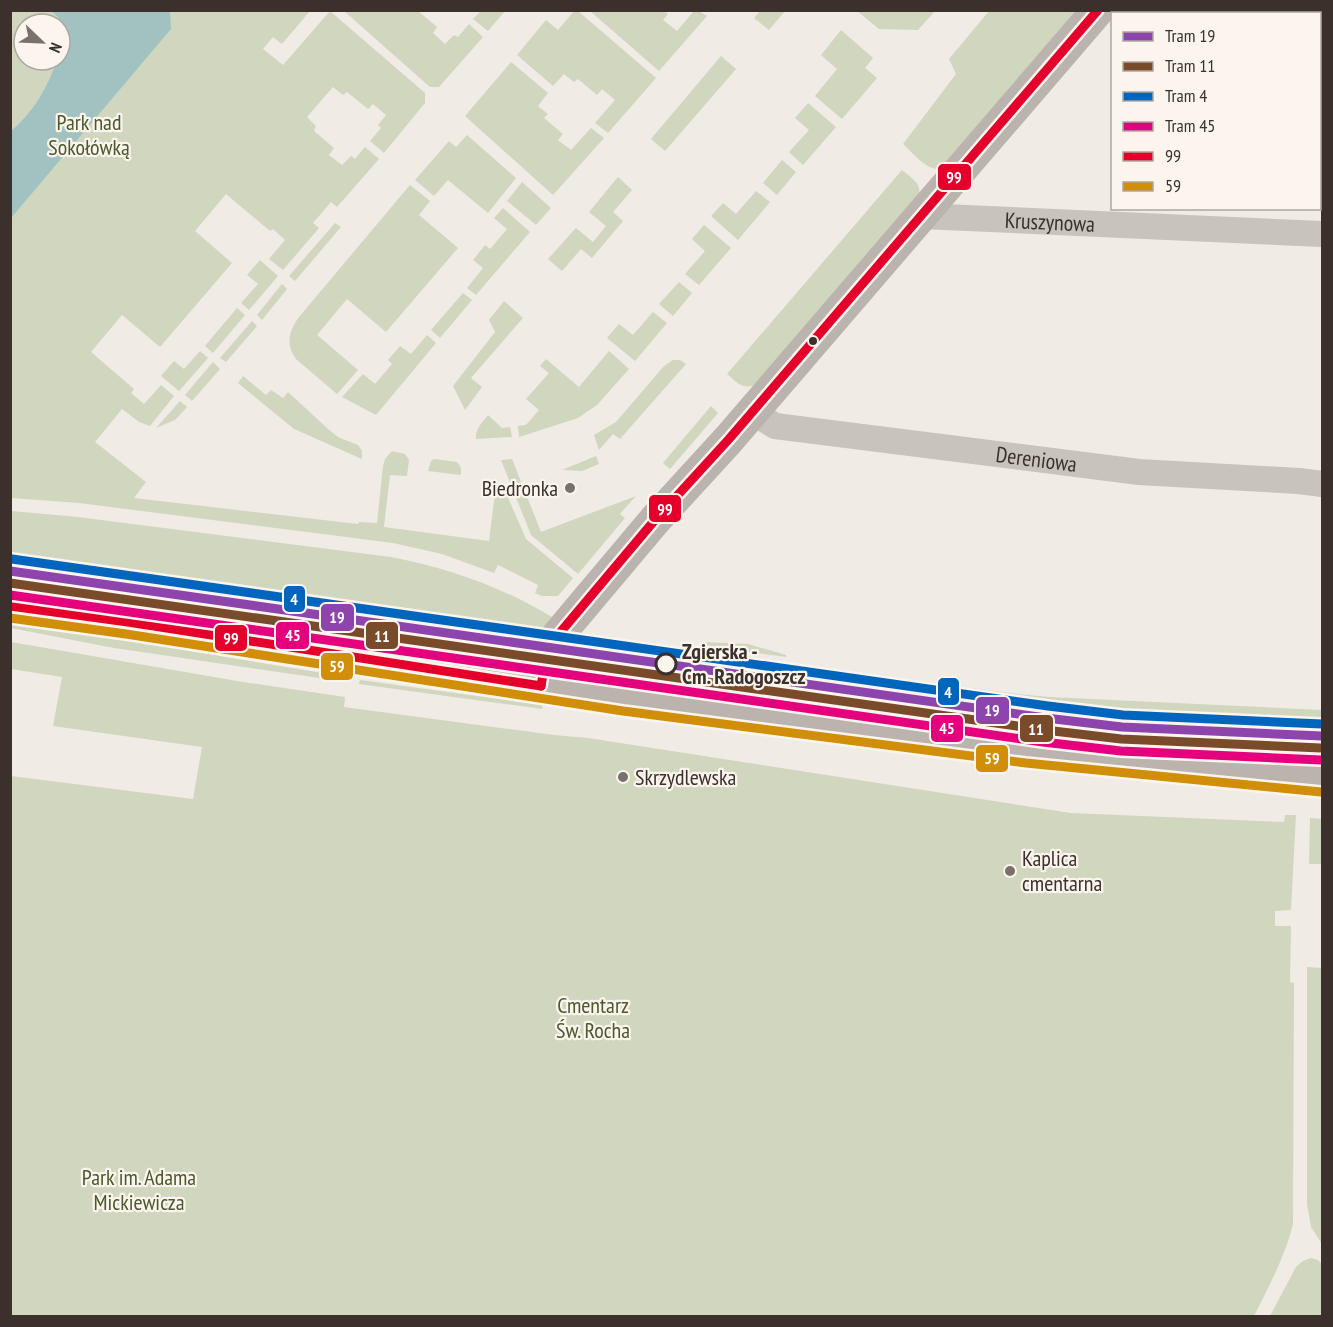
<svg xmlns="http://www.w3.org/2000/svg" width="1333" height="1327" font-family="'PT Sans Narrow',sans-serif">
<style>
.green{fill:#d1d6bf;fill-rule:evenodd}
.water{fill:#a1c2c1}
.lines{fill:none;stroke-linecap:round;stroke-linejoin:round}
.street{stroke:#c9c3be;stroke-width:26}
.secondary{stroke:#bab3ae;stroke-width:33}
.bus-1-casing{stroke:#fbf5ee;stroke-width:14}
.bus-2-casing{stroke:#fbf5ee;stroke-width:14}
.bus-1{stroke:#e4002b;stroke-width:9}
.bus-2{stroke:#d18e09;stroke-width:9}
.tram-1-casing{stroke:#fbf5ee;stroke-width:14}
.tram-2-casing{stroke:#fbf5ee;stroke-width:14}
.tram-3-casing{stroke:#fbf5ee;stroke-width:14}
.tram-4-casing{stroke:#fbf5ee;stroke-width:14}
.tram-1{stroke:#8e44ad;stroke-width:9}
.tram-2{stroke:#7a4b2a;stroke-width:9}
.tram-3{stroke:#0065bd;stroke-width:9}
.tram-4{stroke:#e5007d;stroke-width:9}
.bus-dot{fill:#3b302b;stroke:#fbf5ee;stroke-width:2}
.poi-dot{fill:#7a716c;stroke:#fbf5ee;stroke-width:2}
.stop-dot{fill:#fbf5ee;stroke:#3b302b;stroke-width:3}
.labels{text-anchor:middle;stroke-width:4.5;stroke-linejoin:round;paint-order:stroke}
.park-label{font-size:22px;fill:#4a5a2e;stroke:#fbf5ee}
.street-label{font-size:22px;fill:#3b302b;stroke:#fbf5ee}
.poi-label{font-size:22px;fill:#3b302b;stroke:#fbf5ee;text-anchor:start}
.stop-label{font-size:22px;font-weight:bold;fill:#3b302b;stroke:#fbf5ee;text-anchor:start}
.line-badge{stroke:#fbf5ee;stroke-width:2}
.badge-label{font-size:16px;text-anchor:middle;font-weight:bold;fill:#fff}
</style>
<rect width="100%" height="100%" fill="#f0ebe5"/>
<!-- green -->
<g class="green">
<polygon points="575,10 578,11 656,78 608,133 595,123 615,100 602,89 597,95 578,79 574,82 564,74 553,86 517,55 546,20 558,30"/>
<path d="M10,11H310L282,44L273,37L263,49L283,65L330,11L425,93V103L384,153L370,141L381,128L378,125L386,115L373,104L368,109L347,92L343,95L333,87L307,117L316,126L314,131L334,148L329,155L342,165L351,156L355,159L365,147L379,159L337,207L331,202L313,223L319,228L283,270L269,259L285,240L273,229L270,231L226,194L195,231L232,263L160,347L122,315L91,352L134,389L131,393L144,404L161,385L174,396L150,426L139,422L122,409L95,442L146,482L134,498L358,524L359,522L377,523L383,466L385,459L392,451L405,454L409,460L407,476L390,475L384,527L489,541L496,486H503L526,539L573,578L558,596H542L535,593L538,585L498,565L494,573L442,554L393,543L79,503L11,498ZM24,24H60V60H24Z"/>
<polygon points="344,11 418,11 437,27 433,33 445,44 454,35 458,37 469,24 483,37 439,87 430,87"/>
<polygon points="481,11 481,10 505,11 488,31 473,19"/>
<polygon points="590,11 664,11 668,14 663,20 677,31 694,11 699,11 707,16 659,71"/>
<polygon points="760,11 760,10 785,11 769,30 754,18"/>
<polygon points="857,11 935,11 918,30 879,29"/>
<path d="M989,11H1081L944,169C927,172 914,154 903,144L956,74L949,59Z"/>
<polygon points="841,30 873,58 865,68 877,78 842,119 815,96 837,69 821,55"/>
<polygon points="721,56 736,69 665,151 651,139"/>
<polygon points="511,62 548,93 538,106 548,114 544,118 563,134 558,140 571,150 591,128 604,138 553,195 465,116"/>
<polygon points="808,103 836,127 803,165 789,152 809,130 795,118"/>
<polygon points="467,135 516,178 488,213 448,180 434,196 415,180 449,141 456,147"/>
<polygon points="782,160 796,172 777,195 763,183"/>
<path d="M902,170C914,180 922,183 919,200L758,384C742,390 739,384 727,374Z"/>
<polygon points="618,177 632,190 613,212 623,221 592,258 581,249 562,271 548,259 576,228 593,242 606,226 589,212"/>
<polygon points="522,182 551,208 536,225 507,201"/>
<path d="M410,185L430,201L419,215L458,248L386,332L347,299L317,335L358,370L337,394L296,359C285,344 289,331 299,317Z"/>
<polygon points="756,191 770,202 738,240 711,216 723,203 736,214"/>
<polygon points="503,208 530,232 476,295 467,288 483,268 473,260 485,245 490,249 507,229 494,218"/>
<polygon points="335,223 341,227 295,281 289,276"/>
<polygon points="704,225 731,248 699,285 685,274 705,251 692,239"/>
<polygon points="260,260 278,276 249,310 241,303 258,284 247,275"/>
<polygon points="679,282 692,293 673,316 659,304"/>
<polygon points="282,284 287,289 262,320 257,315"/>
<polygon points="463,293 472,300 440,338 431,330"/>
<polygon points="504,301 523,318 471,378 482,387 465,410 453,386 495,332 489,320"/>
<polygon points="237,308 245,315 213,353 205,346"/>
<polygon points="653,312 667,323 635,361 607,338 619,324 633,335"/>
<polygon points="252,321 257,326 226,362 220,358"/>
<polygon points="427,335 436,343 376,415 342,397 363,374 375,384 392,364 388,360 400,346 411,354"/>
<polygon points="200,351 208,358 179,391 161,376 174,361 184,369"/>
<polygon points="609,351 629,369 597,405 578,418 519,437 518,426 526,425 539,410 526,399 549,373 540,366 546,359 579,387"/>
<polygon points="673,360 680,360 686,364 620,439 613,434 599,450 594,435 616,422 664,366"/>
<polygon points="213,362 220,369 192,401 185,395"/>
<polygon points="243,376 266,395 271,390 283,398 288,392 328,429 338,437 358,445 362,451 362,459 294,429 238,383"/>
<polygon points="180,401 187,407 175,420 156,428"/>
<polygon points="711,406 718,413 670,469 663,463"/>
<path d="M488,415L502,428L510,427L512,437L476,439C475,429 482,423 488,415Z"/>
<polygon points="596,456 599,464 582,471 562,470"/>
<polygon points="434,459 457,462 461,468 461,475 428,471 431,461"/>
<polygon points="512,459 541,532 636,496 620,514 625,518 578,574 531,535 501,460"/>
<path d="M11,511L78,517L391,557C448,568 502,587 552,617L532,640L11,566Z"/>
<polygon points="11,624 117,639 347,677 347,682 114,648 11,628"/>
<polygon points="633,641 637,641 687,648 685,653 677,652 677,649 661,647 660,650 632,646"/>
<path d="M11,642L243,682L345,697L344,707L554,735L588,738L1071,813L1284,822L1285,815H1296L1291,910L1275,911V926H1291L1290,982L1294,983L1293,1224C1285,1257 1269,1286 1254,1316H11V776L193,799L202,747L53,726L62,677L11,669Z"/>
<polygon points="702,642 748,644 786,655 786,657 718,648 702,644"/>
<polygon points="699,650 732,657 1018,694 1049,697 1322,710 1322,732 1175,725 1076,717 741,670 742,662 698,655"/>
<polygon points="360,680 543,705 542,709 359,684"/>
<polygon points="814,702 1093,742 1159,746 1322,753 1322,762 1082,742 812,711"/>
<polygon points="1310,818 1322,819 1322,864 1309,864"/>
<polygon points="1307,967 1322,968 1322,1244 1311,1227 1307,1204"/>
<polygon points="1311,1258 1318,1260 1322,1264 1322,1316 1270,1316 1296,1267 1303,1261"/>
</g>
<!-- water -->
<path class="water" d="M51,11H170L171,29L11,218V131C33,113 48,87 57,60H60C60,41 71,25 51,11Z"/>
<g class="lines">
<!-- street -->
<g class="street">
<path id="s1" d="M921,216L1322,234"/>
<path id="s2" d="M754,410L767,421L775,426L1139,472L1299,481L1322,484"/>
</g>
<!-- secondary -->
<g class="secondary">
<polyline points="10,606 128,622 625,699 1028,751 1322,780"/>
<path d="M541,686C544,670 545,655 553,641L654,521L729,439L1098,10"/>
</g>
<defs>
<g id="bus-1">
<polyline points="10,606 128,622 541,686"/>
<polyline points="541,686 546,657 553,641 654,521 729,439 1098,10"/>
</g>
<polyline id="bus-2" points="10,618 126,634 623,711 1026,763 1321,792"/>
</defs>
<!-- bus-1 casing -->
<use href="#bus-1" class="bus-1-casing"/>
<!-- bus-2 casing -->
<use href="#bus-2" class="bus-2-casing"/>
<!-- bus-1 -->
<use href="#bus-1" class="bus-1"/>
<!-- bus-2 -->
<use href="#bus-2" class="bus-2"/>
<defs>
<polyline id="tram-1" points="10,571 1046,718 1122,727 1322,736"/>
<polyline id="tram-2" points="10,583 1045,730 1121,739 1321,748"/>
<polyline id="tram-3" points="12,559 1048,706 1123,715 1322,724"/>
<polyline id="tram-4" points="10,595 1043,742 1121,751 1321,760"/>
</defs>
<!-- tram-1 casing -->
<use href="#tram-1" class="tram-1-casing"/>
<!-- tram-2 casing -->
<use href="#tram-2" class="tram-2-casing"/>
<!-- tram-3 casing -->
<use href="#tram-3" class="tram-3-casing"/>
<!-- tram-4 casing -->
<use href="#tram-4" class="tram-4-casing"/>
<!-- tram-1 -->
<use href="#tram-1" class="tram-1"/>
<!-- tram-2 -->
<use href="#tram-2" class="tram-2"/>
<!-- tram-3 -->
<use href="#tram-3" class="tram-3"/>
<!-- tram-4 -->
<use href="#tram-4" class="tram-4"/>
</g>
<!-- markers -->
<circle class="bus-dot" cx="813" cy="341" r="5"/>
<g class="poi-dot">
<circle cx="570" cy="488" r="6"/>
<circle cx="623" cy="777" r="6"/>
<circle cx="1010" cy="871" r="6"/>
</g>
<circle class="stop-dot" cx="666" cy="664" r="10"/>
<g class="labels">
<!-- park labels -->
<g class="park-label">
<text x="89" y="130">Park nad<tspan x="89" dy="25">Sokołówką</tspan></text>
<text x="593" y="1013">Cmentarz<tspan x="593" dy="25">Św. Rocha</tspan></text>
<text x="139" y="1185">Park im. Adama<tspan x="139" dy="25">Mickiewicza</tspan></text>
</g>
<!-- street labels -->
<g class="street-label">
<text dy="8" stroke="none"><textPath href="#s1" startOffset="129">Kruszynowa</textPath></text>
<text dy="8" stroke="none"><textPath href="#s2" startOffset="290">Dereniowa</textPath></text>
</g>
<!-- poi labels -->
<g class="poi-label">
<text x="558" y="496" text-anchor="end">Biedronka</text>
<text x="635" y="785">Skrzydlewska</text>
<text x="1022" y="866">Kaplica<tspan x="1022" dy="25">cmentarna</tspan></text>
</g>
<!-- stop labels -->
<g class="stop-label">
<text x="682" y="659">Zgierska -<tspan x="682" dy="25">Cm. Radogoszcz</tspan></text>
</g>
</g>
<g class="line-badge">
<rect x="937" y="163" width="35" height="28" rx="6" fill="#e4002b"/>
<rect x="648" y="494" width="34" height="29" rx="6" fill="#e4002b"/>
<rect x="283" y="585" width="23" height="28" rx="6" fill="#0065bd"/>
<rect x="320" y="603" width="35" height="29" rx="6" fill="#8e44ad"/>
<rect x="275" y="621" width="35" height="29" rx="6" fill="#e5007d"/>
<rect x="365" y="621" width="34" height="29" rx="6" fill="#7a4b2a"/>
<rect x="214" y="624" width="34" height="28" rx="6" fill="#e4002b"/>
<rect x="320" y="652" width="34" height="29" rx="6" fill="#d18e09"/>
<rect x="937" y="677" width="23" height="29" rx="6" fill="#0065bd"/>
<rect x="975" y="696" width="35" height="29" rx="6" fill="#8e44ad"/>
<rect x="930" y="714" width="34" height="29" rx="6" fill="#e5007d"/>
<rect x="1019" y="714" width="35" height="29" rx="6" fill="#7a4b2a"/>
<rect x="975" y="744" width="34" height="29" rx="6" fill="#d18e09"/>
</g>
<g class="badge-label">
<text x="954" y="183">99</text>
<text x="665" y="515">99</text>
<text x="294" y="605">4</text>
<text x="337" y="623">19</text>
<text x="293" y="641">45</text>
<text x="382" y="642">11</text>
<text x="231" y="644">99</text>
<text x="337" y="672">59</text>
<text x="948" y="698">4</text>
<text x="992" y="716">19</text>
<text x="947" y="734">45</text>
<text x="1036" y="735">11</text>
<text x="992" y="764">59</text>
</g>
<!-- border -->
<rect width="1333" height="1327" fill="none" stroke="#3b302b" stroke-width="24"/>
<!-- legend -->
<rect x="1111" y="12" width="210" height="198" fill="#fbf5ee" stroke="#aea6a0" stroke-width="1.5"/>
<rect x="1123" y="32" width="30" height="9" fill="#8e44ad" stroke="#aea6a0" stroke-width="1.5"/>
<text x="1165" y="42" font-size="18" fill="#3b302b">Tram 19</text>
<rect x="1123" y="62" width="30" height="9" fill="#7a4b2a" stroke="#aea6a0" stroke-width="1.5"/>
<text x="1165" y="72" font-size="18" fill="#3b302b">Tram 11</text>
<rect x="1123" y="92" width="30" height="9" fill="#0065bd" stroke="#aea6a0" stroke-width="1.5"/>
<text x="1165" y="102" font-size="18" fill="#3b302b">Tram 4</text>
<rect x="1123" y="122" width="30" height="9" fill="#e5007d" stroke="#aea6a0" stroke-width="1.5"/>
<text x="1165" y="132" font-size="18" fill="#3b302b">Tram 45</text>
<rect x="1123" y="152" width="30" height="9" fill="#e4002b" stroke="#aea6a0" stroke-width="1.5"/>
<text x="1165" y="162" font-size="18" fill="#3b302b">99</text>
<rect x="1123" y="182" width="30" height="9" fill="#d18e09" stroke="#aea6a0" stroke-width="1.5"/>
<text x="1165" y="192" font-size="18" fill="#3b302b">59</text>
<!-- north arrow -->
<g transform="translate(42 42) rotate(113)"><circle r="28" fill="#fbf5ee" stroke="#aea6a0" stroke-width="1.5"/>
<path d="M0-4.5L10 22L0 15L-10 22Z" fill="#7a716c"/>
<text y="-9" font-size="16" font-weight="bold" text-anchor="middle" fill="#3b302b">N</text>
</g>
</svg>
